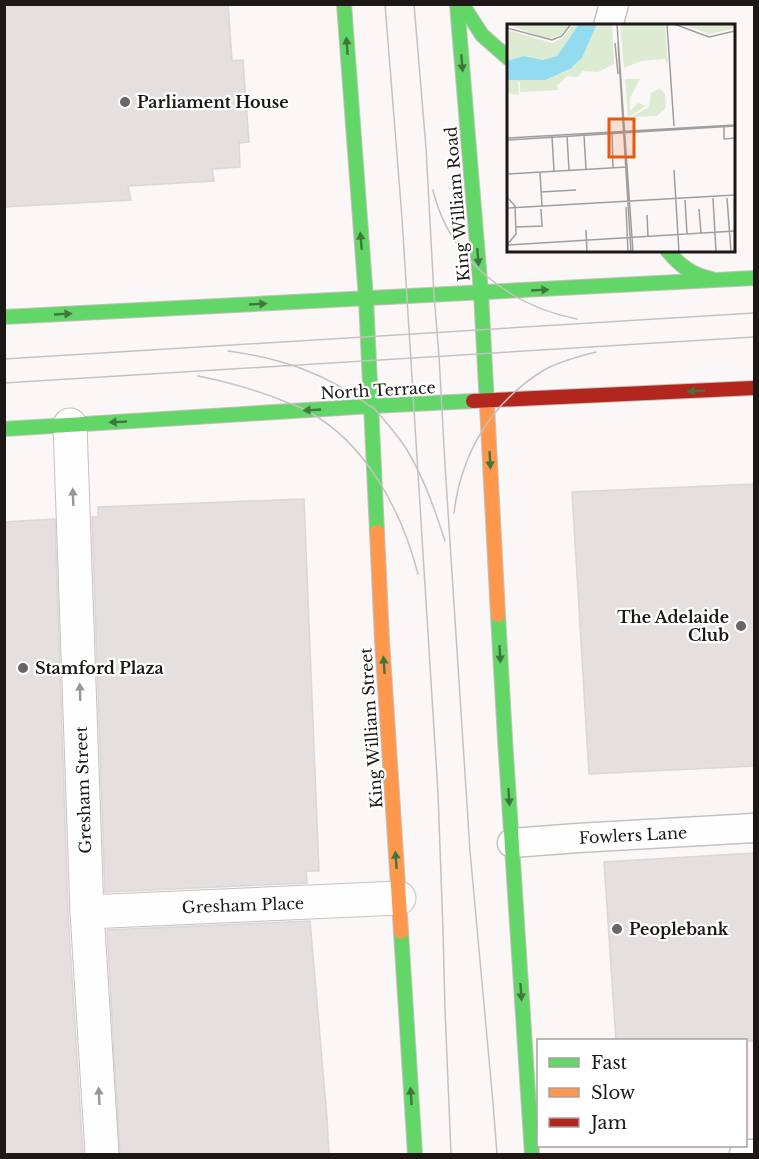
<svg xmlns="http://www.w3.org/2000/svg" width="759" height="1159" font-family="'Libre Baskerville',serif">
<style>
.building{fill:#e5dfe0;stroke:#dbd6d7;stroke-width:1.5}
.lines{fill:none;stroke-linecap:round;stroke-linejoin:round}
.lane-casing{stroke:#c6c1bf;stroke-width:31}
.street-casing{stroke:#c6c1bf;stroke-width:35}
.fast-casing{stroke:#c6c1bf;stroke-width:16}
.slow-casing{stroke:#c6c1bf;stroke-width:16}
.jam-casing{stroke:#c6c1bf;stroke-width:16}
.lane{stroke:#fefefe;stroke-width:28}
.street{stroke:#fefefe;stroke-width:33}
.fast{stroke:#63d668;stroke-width:14}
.slow{stroke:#ff974d;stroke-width:14}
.jam{stroke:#b3261e;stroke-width:14}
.tram{stroke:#c4c2c1;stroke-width:1.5}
.oneway{fill:#40763e}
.oneway2{fill:#999695}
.poi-dot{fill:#6b6564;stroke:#fff;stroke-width:2}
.labels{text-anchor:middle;stroke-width:4.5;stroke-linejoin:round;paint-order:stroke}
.poi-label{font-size:16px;font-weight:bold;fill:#1d1715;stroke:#fff;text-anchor:start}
.street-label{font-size:16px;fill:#1d1715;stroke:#fff}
.inset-road{fill:none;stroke:#a29d9c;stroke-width:1.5}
.view{fill:#e8590c;fill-opacity:0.15;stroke:#e8590c;stroke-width:3}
.inset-edge{fill:none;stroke:#1d1715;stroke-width:3}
</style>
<rect width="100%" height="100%" fill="#fbf7f6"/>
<!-- building -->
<g class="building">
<polygon points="4,4 228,4 232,61 243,60 249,142 239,143 240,167 212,169 214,181 128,186 131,200 4,207"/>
<polygon points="754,484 754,766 589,774 572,492"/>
<polygon points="304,499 319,871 306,871 307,883 105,892 92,517 98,517 98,507"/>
<polygon points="55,519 68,913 83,1155 4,1155 4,522"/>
<polygon points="754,853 754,1041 616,1041 604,862"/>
<polygon points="310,921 327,1118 329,1155 120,1155 107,930"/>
</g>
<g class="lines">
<defs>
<g id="lane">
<polyline points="608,26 614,4"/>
<polyline points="512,843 578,838 754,828"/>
<polyline points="744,1154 754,1154"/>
</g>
<g id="street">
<polyline points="70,425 87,912 102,1154"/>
<polyline points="87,912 399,898"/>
</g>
<g id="fast">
<polyline points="344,4 366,299 377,532"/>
<polyline points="457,4 481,293 487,406"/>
<polyline points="462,4 482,35 508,58"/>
<path d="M667,250C680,266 692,275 712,279"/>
<polyline points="4,317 754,278"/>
<polyline points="4,429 372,406 473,401"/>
<polyline points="498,615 505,739 532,1154"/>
<polyline points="401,932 415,1154"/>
</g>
<g id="slow">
<polyline points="487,406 498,615"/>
<polyline points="377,532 382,640 401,932"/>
</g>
<polyline id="jam" points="473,401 754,388"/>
</defs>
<!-- lane casing -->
<use href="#lane" class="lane-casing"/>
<!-- street casing -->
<use href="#street" class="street-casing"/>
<!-- fast casing -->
<use href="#fast" class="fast-casing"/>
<!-- slow casing -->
<use href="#slow" class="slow-casing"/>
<!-- jam casing -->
<use href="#jam" class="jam-casing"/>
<!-- lane -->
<use href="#lane" class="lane"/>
<!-- street -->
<use href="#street" class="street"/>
<!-- fast -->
<use href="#fast" class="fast"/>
<!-- slow -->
<use href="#slow" class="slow"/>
<!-- jam -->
<use href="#jam" class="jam"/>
<!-- tram -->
<g class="tram">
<polyline points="385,4 402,218 438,793 443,930 445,1009 451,1154"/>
<polyline points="414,4 426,148 434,295 439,356 445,465 470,851 493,1103 497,1154"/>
<path d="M433,190C449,259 510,306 577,319"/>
<path d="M228,351C281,358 328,374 371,407L372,406C384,420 397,434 407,450C424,478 435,510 445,541"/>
<polyline points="4,359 754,313"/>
<path d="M198,376C228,382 257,390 286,402C293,405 301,407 307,411C366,442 402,512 418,574"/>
<polyline points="4,383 754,337"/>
<path d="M454,513C461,453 492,402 544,370C558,362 580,356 596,352"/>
</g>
</g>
<!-- one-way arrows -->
<defs><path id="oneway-solid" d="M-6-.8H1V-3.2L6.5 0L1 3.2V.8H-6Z" transform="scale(1.5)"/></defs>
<g class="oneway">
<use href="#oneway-solid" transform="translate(347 46) rotate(-94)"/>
<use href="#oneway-solid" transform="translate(462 63) rotate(85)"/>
<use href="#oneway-solid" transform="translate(361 241) rotate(-95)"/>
<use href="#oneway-solid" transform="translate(478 257) rotate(85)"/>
<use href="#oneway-solid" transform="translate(540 290) rotate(-3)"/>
<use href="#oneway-solid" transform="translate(258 304) rotate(-3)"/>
<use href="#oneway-solid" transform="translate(63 314) rotate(-3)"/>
<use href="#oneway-solid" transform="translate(696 391) rotate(177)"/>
<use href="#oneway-solid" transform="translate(312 410) rotate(177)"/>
<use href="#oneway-solid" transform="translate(118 422) rotate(177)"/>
<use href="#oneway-solid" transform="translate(490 460) rotate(87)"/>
<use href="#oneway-solid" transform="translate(500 654) rotate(87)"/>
<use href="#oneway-solid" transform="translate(384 665) rotate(-94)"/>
<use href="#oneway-solid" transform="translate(509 797) rotate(86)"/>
<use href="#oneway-solid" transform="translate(396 860) rotate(-94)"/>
<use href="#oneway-solid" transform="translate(521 992) rotate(86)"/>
<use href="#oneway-solid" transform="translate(411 1096) rotate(-94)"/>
</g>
<g class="oneway2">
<use href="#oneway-solid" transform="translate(73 497) rotate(-92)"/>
<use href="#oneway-solid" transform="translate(80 692) rotate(-92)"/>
<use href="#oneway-solid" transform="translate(99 1096) rotate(-93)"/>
</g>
<!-- markers -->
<g class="poi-dot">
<circle cx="125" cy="102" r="6"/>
<circle cx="741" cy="626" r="6"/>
<circle cx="23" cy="668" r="6"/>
<circle cx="617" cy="929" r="6"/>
</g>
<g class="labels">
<!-- poi labels -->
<g class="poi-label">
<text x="137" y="108">Parliament House</text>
<text x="729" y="623" text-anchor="end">The Adelaide<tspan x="729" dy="18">Club</tspan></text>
<text x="35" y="674">Stamford Plaza</text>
<text x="629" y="935">Peoplebank</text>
</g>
<!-- street labels -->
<g class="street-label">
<text transform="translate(457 204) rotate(-95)" y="6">King William Road</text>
<text transform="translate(378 390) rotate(-3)" y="6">North Terrace</text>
<text transform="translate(371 728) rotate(-94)" y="6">King William Street</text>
<text transform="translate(83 790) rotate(-92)" y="6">Gresham Street</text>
<text transform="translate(633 835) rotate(-3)" y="6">Fowlers Lane</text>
<text transform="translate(243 905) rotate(-2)" y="6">Gresham Place</text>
</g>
</g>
<!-- overview -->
<g transform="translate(507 24)">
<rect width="228" height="228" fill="#fbf7f6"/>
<path d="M0,0H63L57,10L39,15ZM66,0H72L50,32L36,36L17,32L0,37V6L45,19L56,14ZM90,0H105L107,40L91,48L76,47L71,53L60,52L50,62L51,66L13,68V58L11,57L12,71L0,69V56H35L60,47L75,34ZM113,0H158L161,42L158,35L134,37L117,44ZM174,0H228V4L203,10ZM118,55H133L123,74V87L131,79L139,82L121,93ZM153,64L158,70L159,83L150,92L124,93L142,83L144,69Z" fill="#dcebd1"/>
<path d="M72,0H90L75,34L63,45L38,56H0V37L17,32L36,36L50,32Z" fill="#93dcf0"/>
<path class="inset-road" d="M110,0L126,228M160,0L167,102M167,0L202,13L228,7M0,4L45,16L55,12L64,0M111,18L124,228M108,19L111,50M217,102V115L228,114M105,109L106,144M77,111L79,145M45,112L47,147M60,112L62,146M0,114L228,101M0,116L228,102M167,146L172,228M33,148L35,182M0,150L120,143M34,168L69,166M0,173L8,182L9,210L0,221M206,174L209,228M220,174L224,228M178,176L180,210M119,183L121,228M0,184L228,171M192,185L194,209M140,191L141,212M9,203L35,202L34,185M79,206L80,228M0,221L228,207"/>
<path class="view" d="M102,95H127V133H102Z"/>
<rect width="228" height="228" class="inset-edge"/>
</g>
<!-- border -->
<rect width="759" height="1159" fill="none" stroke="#1d1715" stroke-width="12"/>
<!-- legend -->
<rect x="537" y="1039" width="210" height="108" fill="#ffffff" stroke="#a5a2a1" stroke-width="1.5"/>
<rect x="549" y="1058" width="30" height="9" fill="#63d668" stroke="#a5a2a1" stroke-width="1.5"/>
<text x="591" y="1069" font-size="18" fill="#1d1715">Fast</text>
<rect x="549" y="1088" width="30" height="9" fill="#ff974d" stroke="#a5a2a1" stroke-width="1.5"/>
<text x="591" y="1099" font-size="18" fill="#1d1715">Slow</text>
<rect x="549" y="1118" width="30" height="9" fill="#b3261e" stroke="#a5a2a1" stroke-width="1.5"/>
<text x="591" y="1129" font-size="18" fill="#1d1715">Jam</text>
</svg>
